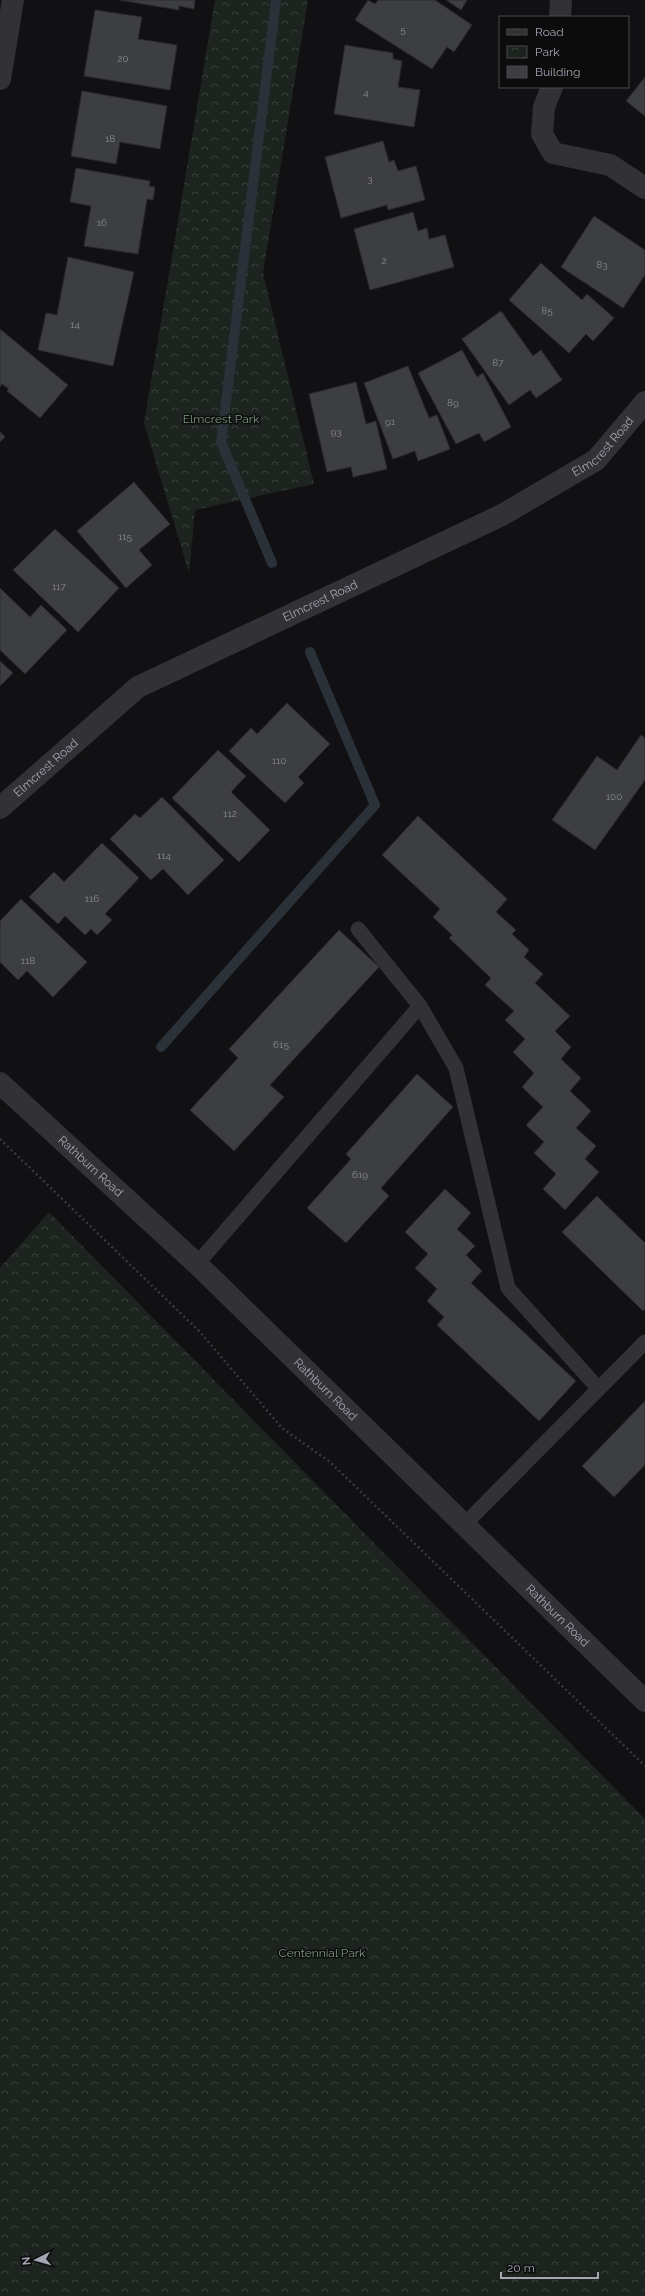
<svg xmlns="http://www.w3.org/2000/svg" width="645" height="2296" font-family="Raleway,sans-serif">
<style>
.park{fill:url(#park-crowns)}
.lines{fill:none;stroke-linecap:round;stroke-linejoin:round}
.stream{stroke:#2b3139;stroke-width:10}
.building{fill:#3d3e42;stroke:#2b2b2d}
.path{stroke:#38383d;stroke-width:2.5;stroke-dasharray:2 3;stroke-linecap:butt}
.service{stroke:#323236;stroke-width:15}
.minor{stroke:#323236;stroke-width:22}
.tertiary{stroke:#323236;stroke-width:22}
.labels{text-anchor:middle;stroke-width:3;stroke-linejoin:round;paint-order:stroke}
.number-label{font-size:10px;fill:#8a8b95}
.park-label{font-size:12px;fill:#7c9a83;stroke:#0c0c0d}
.street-label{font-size:12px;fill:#a3a5b1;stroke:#0c0c0d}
</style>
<defs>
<pattern id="park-crowns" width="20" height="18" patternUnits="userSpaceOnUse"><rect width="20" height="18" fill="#1d241f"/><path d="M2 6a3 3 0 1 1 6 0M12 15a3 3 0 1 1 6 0" fill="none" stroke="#3b413d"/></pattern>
</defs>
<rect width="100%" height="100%" fill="#111012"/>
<!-- park -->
<g class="park">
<polygon points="215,0 308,0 263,273 314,484 195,510 189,573 144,423"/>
<polygon points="49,1212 645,1819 645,2296 0,2296 0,1268"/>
</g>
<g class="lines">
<!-- stream -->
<g class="stream">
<polyline points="272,563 221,442 276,0"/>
<polyline points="161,1047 375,805 310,652"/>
</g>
</g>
<!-- building -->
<g class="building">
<polygon points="119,0 195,0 194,9 179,6 179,10"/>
<polygon points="368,0 375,4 378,0 435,0 472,25 454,52 447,47 432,69 355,20"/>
<polygon points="446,0 467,0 461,10"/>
<polygon points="95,10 142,17 138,39 177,45 170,90 84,76"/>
<polygon points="345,45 393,53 393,59 402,61 398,87 420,90 414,127 334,114"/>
<polygon points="645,77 645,116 626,101"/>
<polygon points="82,91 167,106 160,149 120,142 116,164 71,156"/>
<polygon points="383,141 389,162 394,160 398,171 416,166 425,200 388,210 387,205 341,218 325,157"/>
<polygon points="76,168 150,181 149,186 155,187 153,200 147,199 138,254 84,246 91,206 70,202"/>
<polygon points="413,212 418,231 427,228 429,239 445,235 454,267 370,290 354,229"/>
<polygon points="594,216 645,250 645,275 623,308 561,267"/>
<polygon points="68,257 134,272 113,366 38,350 46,313 57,315"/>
<polygon points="541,263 582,300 587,294 614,318 593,341 586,334 569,353 509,300"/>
<polygon points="501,311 533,356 541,350 562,380 536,398 530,390 509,405 462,339"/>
<polygon points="0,329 68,385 40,418 7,391 9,389 2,384 0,387"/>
<polygon points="462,350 477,377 483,373 511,427 484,442 479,433 456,444 418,373"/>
<polygon points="408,366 429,418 437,415 450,449 418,461 415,451 393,459 364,383"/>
<polygon points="356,382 366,424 376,421 387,469 353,477 351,467 327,472 309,394"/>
<polygon points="0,432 5,437 0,442"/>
<polygon points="134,482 170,524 139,550 152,565 126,588 77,531"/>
<polygon points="55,529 119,588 78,632 13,570"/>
<polygon points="0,588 30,617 41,605 67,630 25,674 0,650"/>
<polygon points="0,661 13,673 0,686"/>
<polygon points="287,703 330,744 298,777 304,783 285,803 229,751 251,728 257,734"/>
<polygon points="641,735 645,738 645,780 595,850 552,820 597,756 617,770"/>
<polygon points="218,750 246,776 231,792 270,830 239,862 172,798"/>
<polygon points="162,797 224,860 188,895 163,869 151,880 110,839 135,814 140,818"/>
<polygon points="418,816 507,899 496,912 516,930 512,934 529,950 524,957 543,974 535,983 570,1016 555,1031 571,1047 561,1059 581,1078 570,1091 591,1111 576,1128 596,1146 585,1159 599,1172 565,1210 543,1189 556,1174 534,1153 544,1142 526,1125 543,1107 522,1087 534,1073 513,1052 525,1039 505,1020 514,1011 485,985 491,978 449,938 452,935 433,917 440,909 382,855"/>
<polygon points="102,843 139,878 105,914 112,920 97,935 91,929 85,935 65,916 58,924 29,897 54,872 64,882"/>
<polygon points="21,899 87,962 53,997 27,971 18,980 0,962 0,921"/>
<polygon points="339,930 379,967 270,1085 284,1097 234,1151 190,1110 238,1058 229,1049"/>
<polygon points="417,1074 453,1107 381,1188 389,1196 346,1243 307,1208 351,1159 346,1154"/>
<polygon points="445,1189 471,1213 457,1229 475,1246 466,1255 482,1271 471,1283 576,1381 539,1421 437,1325 444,1317 427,1301 437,1289 415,1268 428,1254 405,1232"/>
<polygon points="597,1196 645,1243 645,1309 643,1311 562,1232"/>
<polygon points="645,1401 645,1465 614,1497 582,1466"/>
</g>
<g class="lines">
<!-- path -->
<polyline class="path" points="0,1139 199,1331 282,1428 330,1462 645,1766"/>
<!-- service -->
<g class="service">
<polyline points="358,929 420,1006 456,1068 508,1288 598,1388"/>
<polyline points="197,1264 420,1006"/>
<polyline points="464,1525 645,1342"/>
</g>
<!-- minor -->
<g class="minor">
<polyline points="560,17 561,0"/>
<polyline points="0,79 13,0"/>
<polyline points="552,87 544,107 542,134 553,153 610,165 645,188"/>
<path id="s1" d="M0,808L138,687L502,515L596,460L645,402"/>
</g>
<!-- tertiary -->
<path class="tertiary" id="s2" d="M0,1083L197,1264L645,1701"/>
</g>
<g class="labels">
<!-- number labels -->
<g class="number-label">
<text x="403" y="33">5</text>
<text x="123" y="62">20</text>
<text x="366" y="96">4</text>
<text x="110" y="142">18</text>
<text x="370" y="182">3</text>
<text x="102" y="226">16</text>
<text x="384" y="264">2</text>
<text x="602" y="268">83</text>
<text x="547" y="314">85</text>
<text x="75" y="328">14</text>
<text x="498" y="366">87</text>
<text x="453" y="406">89</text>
<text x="390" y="425">91</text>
<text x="336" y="435">93</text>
<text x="125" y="540">115</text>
<text x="59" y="590">117</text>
<text x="279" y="764">110</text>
<text x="614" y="800">100</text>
<text x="230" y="817">112</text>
<text x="164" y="859">114</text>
<text x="92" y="902">116</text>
<text x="28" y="964">118</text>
<text x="281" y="1048">615</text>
<text x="360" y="1178">619</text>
</g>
<!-- park labels -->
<g class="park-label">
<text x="221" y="423">Elmcrest Park</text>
<text x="322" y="1957">Centennial Park</text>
</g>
<!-- street labels -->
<g class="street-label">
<text dy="4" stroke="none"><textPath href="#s1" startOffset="709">Elmcrest Road</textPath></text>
<text dy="4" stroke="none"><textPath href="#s1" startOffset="385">Elmcrest Road</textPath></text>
<text dy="4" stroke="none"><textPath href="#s1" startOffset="61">Elmcrest Road</textPath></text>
<text dy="4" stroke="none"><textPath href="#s2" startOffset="123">Rathburn Road</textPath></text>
<text dy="4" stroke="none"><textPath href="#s2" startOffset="447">Rathburn Road</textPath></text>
<text dy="4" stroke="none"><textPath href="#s2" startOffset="771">Rathburn Road</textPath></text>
</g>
</g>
<!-- legend -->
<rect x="499" y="16" width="130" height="72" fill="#0c0c0d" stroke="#48494f"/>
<rect x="507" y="29" width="20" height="6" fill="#323236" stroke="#48494f"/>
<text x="535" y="36" font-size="12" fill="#a3a5b1">Road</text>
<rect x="507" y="46" width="20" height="12" fill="url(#park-crowns)" stroke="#48494f"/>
<text x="535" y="56" font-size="12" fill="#a3a5b1">Park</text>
<rect x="507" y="66" width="20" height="12" fill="#3d3e42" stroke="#48494f"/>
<text x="535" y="76" font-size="12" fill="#a3a5b1">Building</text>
<!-- north arrow -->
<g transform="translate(36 2260) rotate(264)" stroke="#0c0c0d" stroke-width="3" paint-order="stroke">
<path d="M0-3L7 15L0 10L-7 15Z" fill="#a3a5b1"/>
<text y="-6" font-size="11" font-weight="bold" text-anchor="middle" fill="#a3a5b1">N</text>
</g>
<!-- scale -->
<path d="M501 2272v6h97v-6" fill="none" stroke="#a3a5b1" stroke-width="2"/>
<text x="507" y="2272" font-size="12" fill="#a3a5b1" stroke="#0c0c0d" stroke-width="3" paint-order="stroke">20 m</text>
</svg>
